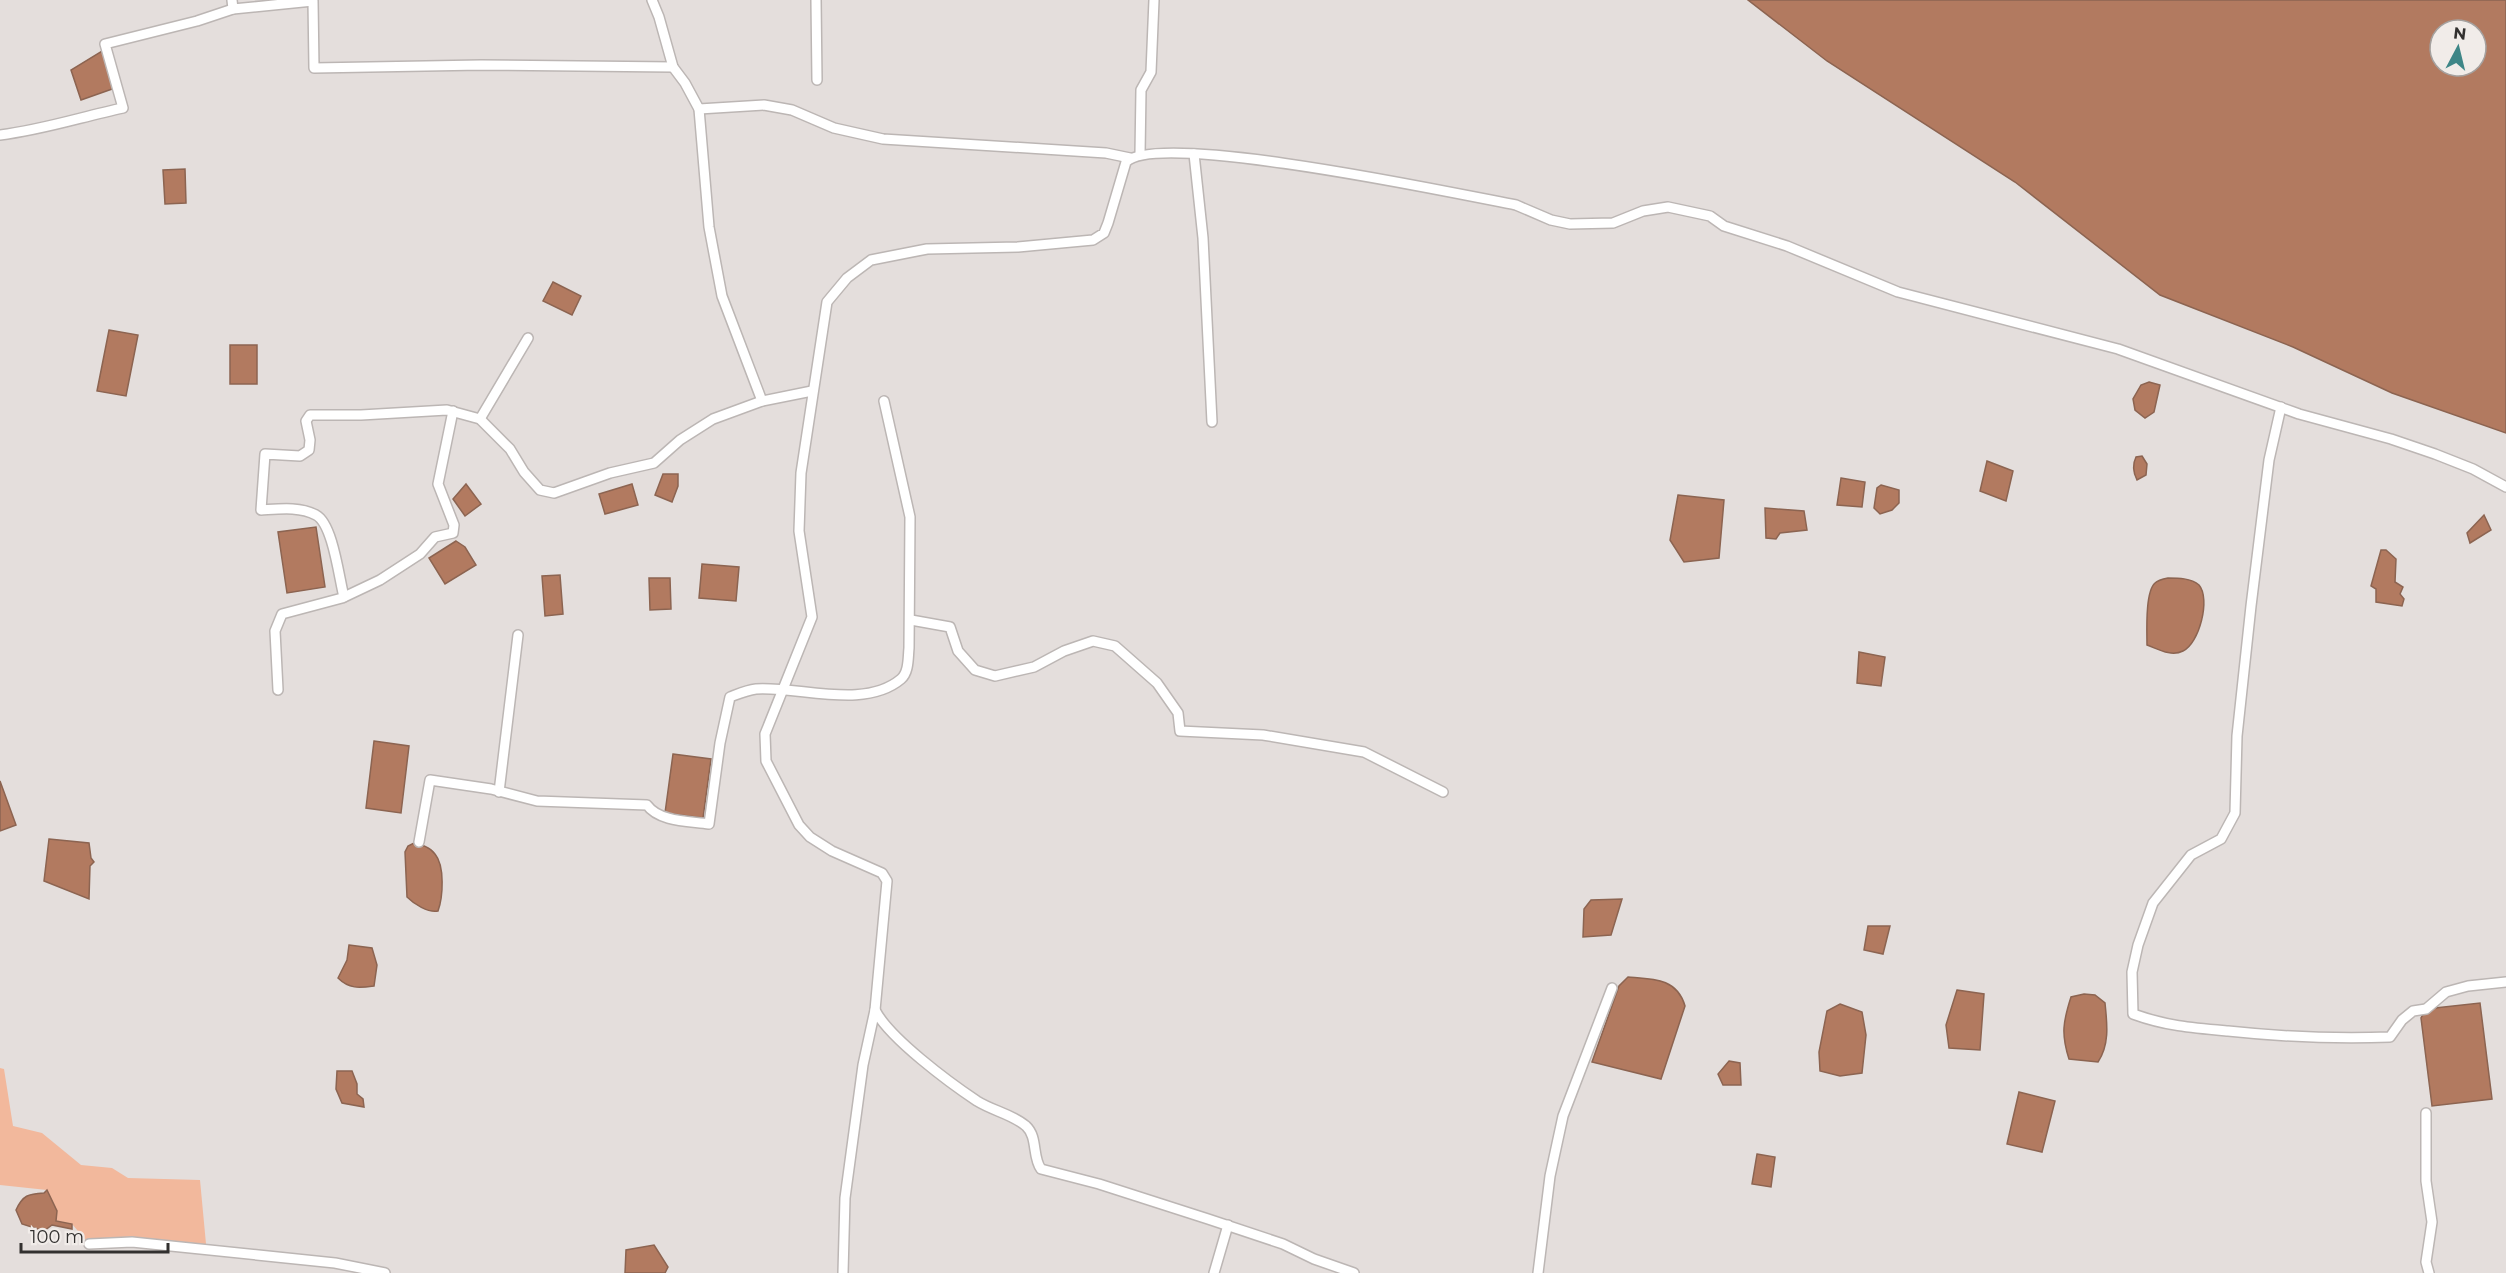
<svg xmlns="http://www.w3.org/2000/svg" width="2506" height="1273" font-family="Montserrat,sans-serif">
<style>
.green{fill:#f2b89c}
.water{fill:#b27a60;stroke:#8c6451;stroke-width:1.5;fill-rule:evenodd}
.lines{fill:none;stroke-linecap:round;stroke-linejoin:round}
.street-casing{stroke:#bcb6b4;stroke-width:12}
.street{stroke:#fff;stroke-width:9}
</style>
<rect width="100%" height="100%" fill="#e4dedc"/>
<!-- green -->
<polygon class="green" points="0,1068 4,1069 13,1126 42,1133 81,1165 112,1168 128,1178 200,1180 206,1244 89,1244 72,1224 56,1221 57,1211 47,1190 0,1185"/>
<!-- water -->
<g class="water">
<path d="M1748,0H2506V433L2392,393L2293,347L2160,295L2015,182L1827,61ZM2440,30H2476V66H2440Z"/>
<polygon points="102,51 115,88 81,100 71,70"/>
<polygon points="185,169 186,203 165,204 163,170"/>
<polygon points="553,282 581,296 572,315 543,301"/>
<polygon points="109,330 138,335 126,396 97,391"/>
<rect x="230" y="345" width="27" height="39"/>
<polygon points="2149,382 2160,385 2154,412 2145,418 2135,410 2133,399 2141,385"/>
<path d="M2142,456L2147,464L2146,475L2137,480C2133,472 2132,465 2136,457Z"/>
<polygon points="1987,461 2013,471 2006,501 1980,491"/>
<polygon points="663,474 678,474 678,486 672,502 655,495"/>
<polygon points="1841,478 1865,482 1862,507 1837,505"/>
<polygon points="466,484 481,504 465,516 453,499"/>
<polygon points="632,484 638,505 605,514 599,494"/>
<polygon points="1881,485 1899,490 1899,503 1892,510 1880,514 1874,508 1877,488"/>
<polygon points="1678,495 1724,500 1719,558 1684,562 1670,540"/>
<polygon points="1765,508 1804,511 1807,530 1780,533 1776,539 1766,538"/>
<polygon points="2484,515 2491,530 2470,543 2467,533"/>
<polygon points="316,527 325,587 287,593 278,532"/>
<polygon points="456,541 465,547 476,565 445,584 429,558"/>
<polygon points="2381,550 2386,550 2396,559 2395,582 2403,587 2400,594 2404,599 2402,606 2376,602 2376,589 2371,586"/>
<polygon points="702,564 739,567 736,601 699,598"/>
<polygon points="560,575 563,614 545,616 542,576"/>
<polygon points="649,578 670,578 671,609 650,610"/>
<path d="M2168,578C2178,578 2191,578 2199,585C2211,599 2199,644 2183,651C2171,657 2158,649 2147,645C2147,631 2145,592 2155,583C2158,580 2163,579 2168,578Z"/>
<polygon points="1859,652 1885,657 1881,686 1857,683"/>
<polygon points="374,741 409,746 401,813 366,808"/>
<polygon points="673,754 711,759 703,818 665,813"/>
<polygon points="0,781 16,825 0,831"/>
<polygon points="49,839 89,843 91,858 94,862 90,866 89,899 44,881"/>
<path d="M414,843C422,845 430,847 435,854C445,866 443,897 438,911C428,913 414,904 407,897L405,852L408,846Z"/>
<polygon points="1622,899 1611,935 1583,937 1584,909 1591,900"/>
<polygon points="1868,926 1890,926 1883,954 1864,950"/>
<path d="M349,945L372,948L377,965L374,986C359,988 349,989 338,978L347,960Z"/>
<path d="M1628,977C1653,979 1677,978 1685,1006L1661,1079L1592,1062L1619,986Z"/>
<polygon points="1957,990 1984,994 1980,1050 1949,1048 1946,1025"/>
<path d="M2084,994L2095,995L2105,1003C2107,1023 2110,1044 2098,1062L2069,1059C2061,1034 2063,1022 2071,997Z"/>
<polygon points="2480,1003 2492,1099 2432,1106 2421,1018 2426,1009"/>
<polygon points="1840,1004 1862,1012 1866,1035 1862,1073 1840,1076 1820,1071 1819,1052 1827,1011"/>
<polygon points="1729,1061 1740,1063 1741,1085 1723,1085 1718,1074"/>
<polygon points="337,1071 352,1071 357,1084 357,1094 363,1099 364,1107 342,1103 336,1089"/>
<polygon points="2019,1092 2055,1101 2042,1152 2007,1144"/>
<polygon points="1757,1154 1775,1157 1771,1187 1752,1184"/>
<path d="M47,1190L57,1211L56,1221L72,1224V1229L52,1225L44,1231L22,1224L16,1210C23,1195 28,1194 44,1193Z"/>
<polygon points="654,1245 668,1267 665,1273 625,1273 626,1250"/>
</g>
<g class="lines">
<defs>
<g id="street">
<polyline points="232,0 233,9 313,1 314,68 481,65 673,67"/>
<polyline points="652,0 659,17 673,67 685,83 699,109 709,227 722,296 762,401"/>
<polyline points="816,0 817,80"/>
<polyline points="699,109 764,105 792,110 834,128 883,139 1106,153 1130,158"/>
<path d="M0,135C42,130 81,117 123,108L105,44L197,21L233,9"/>
<polyline points="1140,154 1141,90 1151,72 1154,0"/>
<polyline points="1194,154 1203,238 1212,422"/>
<path d="M2281,407L2269,460L2251,606L2237,736L2235,813L2221,839L2191,855L2153,903L2138,945L2132,972L2133,1014C2166,1026 2193,1028 2228,1031C2284,1037 2334,1039 2390,1037L2402,1020L2413,1011L2426,1009L2446,992L2468,986L2506,982"/>
<polyline points="480,419 528,338"/>
<path d="M344,597C339,578 333,524 316,515C300,506 278,509 261,510L265,454L300,456L309,450L310,440L306,421L310,415H361L447,410L480,419L510,449L524,472L540,490L554,493L610,473L654,463L680,440L713,419L762,401L812,391"/>
<polyline points="911,620 950,627 958,651 975,670 995,676 1034,667 1064,651 1093,641 1115,646 1157,683 1178,713 1180,731 1263,735 1364,752 1443,792"/>
<polyline points="278,690 275,631 282,614 342,598 380,580 420,554 435,537 453,533 454,525 438,484 453,411"/>
<polyline points="499,792 518,635"/>
<path d="M419,842L430,780L491,789L537,801L647,805C659,822 690,821 709,824L720,743L730,697C738,694 747,690 756,689C800,686 864,710 901,679C909,672 908,658 909,648L910,517L884,401"/>
<path d="M875,1010C889,1038 950,1083 977,1101C993,1111 1012,1114 1026,1126C1038,1137 1032,1157 1041,1169L1099,1184L1208,1219L1283,1244L1314,1259L1354,1273"/>
<polyline points="2426,1113 2426,1181 2432,1222 2426,1262 2429,1273"/>
<polyline points="89,1244 132,1242 335,1263 385,1273"/>
<path d="M843,1273L845,1198L863,1065L875,1010L887,881L882,873L832,851L810,837L799,825L766,761L765,734L812,617L799,531L801,473L827,302L847,278L871,260L927,249L1018,247L1093,240L1104,233L1108,223L1126,162C1159,130 1458,194 1516,205L1551,220L1570,224L1613,223L1643,211L1668,207L1710,216L1724,226L1787,246L1898,292L2118,349L2299,414L2391,439L2435,454L2473,469L2506,487"/>
<polyline points="1214,1273 1228,1225"/>
<polyline points="1538,1273 1550,1176 1563,1116 1612,988"/>
</g>
</defs>
<!-- street casing -->
<use href="#street" class="street-casing"/>
<!-- street -->
<use href="#street" class="street"/>
</g>
<!-- north arrow -->
<g transform="translate(2458 48) rotate(7)"><circle r="28" fill="#f1ece9" stroke="#a5a19f" stroke-width="1.5"/>
<path d="M0-4.5L10 22L0 15L-10 22Z" fill="#3e8687"/>
<text y="-9" font-size="16" font-weight="bold" text-anchor="middle" fill="#32302f">N</text>
</g>
<!-- scale -->
<path d="M21 1243v9h147v-9" fill="none" stroke="#32302f" stroke-width="3"/>
<text x="30" y="1243" font-size="18" fill="#32302f" stroke="#f1ece9" stroke-width="4.5" paint-order="stroke">100 m</text>
</svg>
